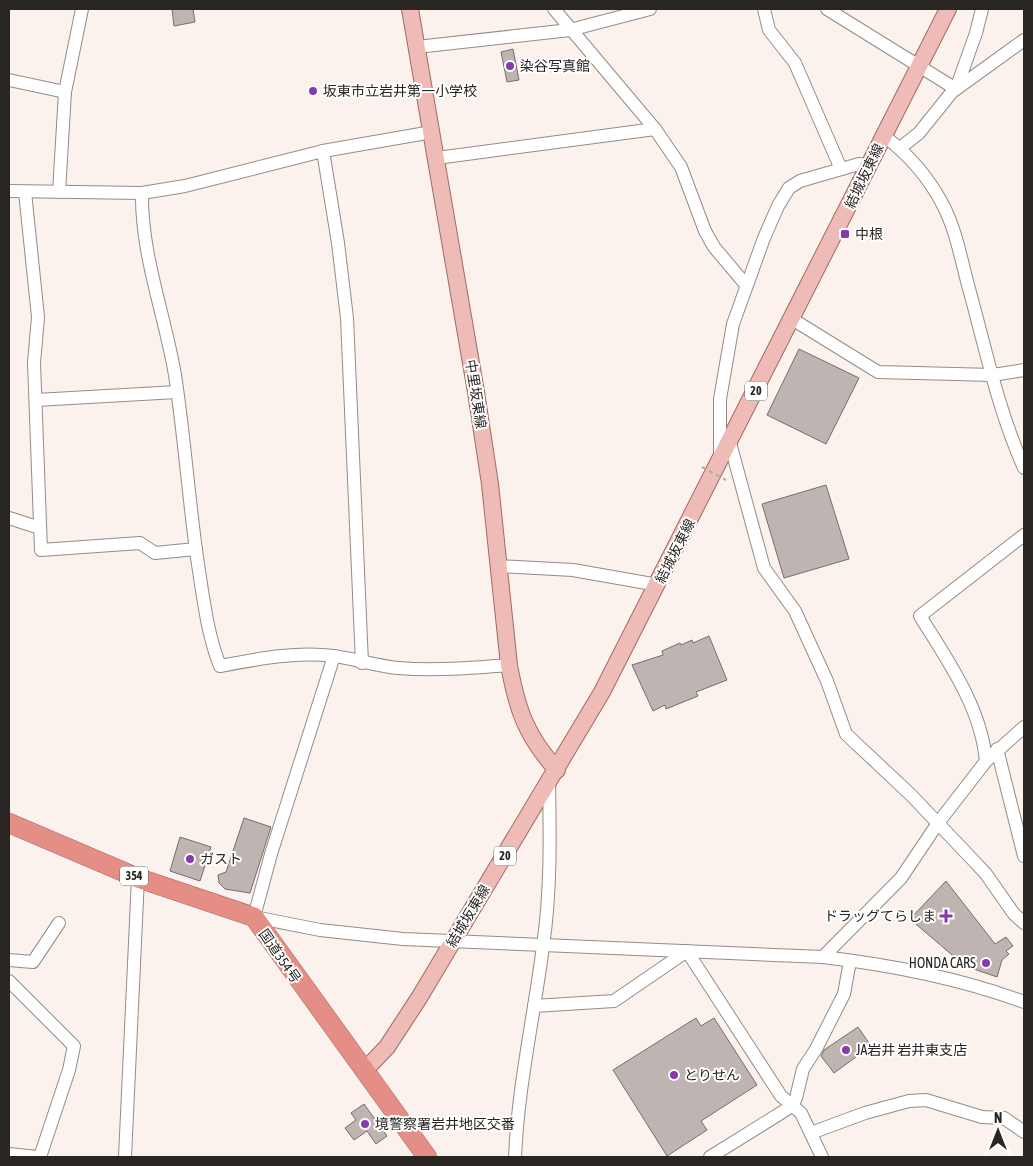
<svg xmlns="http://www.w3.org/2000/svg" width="1033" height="1166" font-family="'Asap Condensed','Noto Sans JP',sans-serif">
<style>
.building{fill:#beb4b2;stroke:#766d6c}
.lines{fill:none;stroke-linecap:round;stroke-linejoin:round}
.minor-casing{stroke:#948c87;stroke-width:14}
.major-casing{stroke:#a36963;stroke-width:18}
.highway-casing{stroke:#a36963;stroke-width:20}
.minor{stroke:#fff;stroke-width:12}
.major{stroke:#efbbb6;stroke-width:16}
.highway{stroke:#e58e86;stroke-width:19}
.path-bridge{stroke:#b2aba7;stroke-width:2;stroke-dasharray:4 4;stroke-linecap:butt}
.poi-dot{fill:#863bac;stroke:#fff;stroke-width:2}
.labels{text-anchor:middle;stroke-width:4;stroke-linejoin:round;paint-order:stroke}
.shield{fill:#fff;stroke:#686665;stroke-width:1}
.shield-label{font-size:12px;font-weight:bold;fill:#282523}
.poi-label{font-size:14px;fill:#282523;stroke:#fff;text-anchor:start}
.street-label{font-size:14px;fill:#282523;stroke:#fff}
</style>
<rect width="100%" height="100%" fill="#fbf2ed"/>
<!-- building -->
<g class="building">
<polygon points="172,9 193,9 195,22 174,26"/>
<polygon points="513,49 519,80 507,82 501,52"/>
<polygon points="799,349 859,378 826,444 767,415"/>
<polygon points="826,485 849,559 784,578 762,504"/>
<polygon points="709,636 727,680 696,692 698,696 666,709 665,705 653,711 632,665 663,655 662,651 680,643 681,645 692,640 693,643"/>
<polygon points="244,818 271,827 250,893 225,889 219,883 218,875 226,872"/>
<polygon points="180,837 211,847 200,881 170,871"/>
<polygon points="946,881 995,944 1006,937 1013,946 1006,951 1009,954 1002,960 997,977 965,966 910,919"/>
<polygon points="696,1018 701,1026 714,1018 757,1085 701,1121 707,1130 667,1156 613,1070"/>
<polygon points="858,1027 871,1046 834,1073 821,1056 824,1050"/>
<polygon points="364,1104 387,1136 376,1144 367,1131 354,1140 345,1128 356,1120 351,1113"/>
</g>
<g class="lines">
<defs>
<g id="minor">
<polyline points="554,9 655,129 681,167 705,231 714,247 746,285"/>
<polyline points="764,9 769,30 795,63 841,169"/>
<polyline points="827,9 956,89 976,33 982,9"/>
<polyline points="417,47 570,30 650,9"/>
<polyline points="9,80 65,92 59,192"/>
<polyline points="65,92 82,9"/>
<path d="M884,136C908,154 929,178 943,205C956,230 961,259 968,285C985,346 998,410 1024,468"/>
<polyline points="900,148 919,133 952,92 1024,40"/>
<polyline points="323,151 338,243 347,318 362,663"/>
<polyline points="437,158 655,129"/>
<polyline points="9,191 142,193 185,186 323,151 432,132"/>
<polyline points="25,192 38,317 34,363 41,550 140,543 155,553 196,549"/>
<path d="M142,193C141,255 165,315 175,375C185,440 189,506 199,571C204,603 208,636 220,666C257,659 297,651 334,656C356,659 376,666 398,668C434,671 472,668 509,665"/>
<polyline points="792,319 878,372 993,375 1024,370"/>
<polyline points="36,400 177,392"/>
<polyline points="730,443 764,568 795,611 827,681 846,734 911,795 972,859 986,874 1014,914 1024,923"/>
<polyline points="720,460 720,399 733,324 764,238 778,206 789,188 800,181 859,164 870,166"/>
<polyline points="9,518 40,528"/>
<polyline points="498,566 573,570 658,585"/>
<path d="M334,656L271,854L254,917L320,930L403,939L823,957C892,965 959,978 1024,1002"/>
<polyline points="997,749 1024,856"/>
<path d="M986,761C981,707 948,661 920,616L1024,535"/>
<polyline points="823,957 901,878 938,823 986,761 1024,727"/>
<polyline points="9,960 33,962 59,923"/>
<polyline points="9,981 74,1046 69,1070 40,1157"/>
<polyline points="534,1006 614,1001 687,951 781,1096 801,1113 822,1157"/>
<polyline points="811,1133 865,1113 909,1101 926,1100 982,1117 1004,1118 1024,1132"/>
<polyline points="9,1154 38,1157"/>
<polyline points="125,1157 138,878"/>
<path d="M515,1157C518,1086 534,1017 543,946C551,892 550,836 549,782"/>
<polyline points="710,1157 792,1106 796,1098 803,1069 816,1049 844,994 850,961"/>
</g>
<g id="major">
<path d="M410,9L476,392L490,484L509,665C517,709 526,736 557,770"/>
<polyline points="364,1071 387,1047 419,998 602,692 948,9"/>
</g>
<polyline id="highway" points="9,823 138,878 254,917 427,1157"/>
</defs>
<!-- minor casing -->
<use href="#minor" class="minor-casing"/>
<!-- major casing -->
<use href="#major" class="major-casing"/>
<!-- highway casing -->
<use href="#highway" class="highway-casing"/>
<!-- minor -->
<use href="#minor" class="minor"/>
<!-- major -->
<use href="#major" class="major"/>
<!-- highway -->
<use href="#highway" class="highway"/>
<!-- path-bridge -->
<polyline class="path-bridge" points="702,467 726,480"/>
</g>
<!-- markers -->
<g class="poi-dot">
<circle cx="510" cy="66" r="5"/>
<circle cx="313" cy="91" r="5"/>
<rect x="840" y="229" width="10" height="10" rx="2.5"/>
<circle cx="190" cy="859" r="5"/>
<path d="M943.5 908.5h5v5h5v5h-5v5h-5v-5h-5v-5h5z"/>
<circle cx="986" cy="963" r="5"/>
<circle cx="846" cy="1050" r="5"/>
<circle cx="674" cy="1075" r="5"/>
<circle cx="365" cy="1124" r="5"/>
</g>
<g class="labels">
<!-- shield labels -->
<g class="shield">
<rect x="745" y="381.5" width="22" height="19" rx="4"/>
<rect x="494" y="846.5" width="22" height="19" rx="4"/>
<rect x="120" y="866.5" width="28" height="19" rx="4"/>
</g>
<g class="shield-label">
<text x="756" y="395">20</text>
<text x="505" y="860">20</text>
<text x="134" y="880">354</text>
</g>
<!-- poi labels -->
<g class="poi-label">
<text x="520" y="71">染谷写真館</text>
<text x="323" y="96">坂東市立岩井第一小学校</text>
<text x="855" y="239">中根</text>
<text x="200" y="864">ガスト</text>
<text x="936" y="921" text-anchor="end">ドラッグてらしま</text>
<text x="976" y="968" text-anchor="end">HONDA CARS</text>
<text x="856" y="1055">JA岩井 岩井東支店</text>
<text x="684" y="1080">とりせん</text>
<text x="375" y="1129">境警察署岩井地区交番</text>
</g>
<!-- street labels -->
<g class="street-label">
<text transform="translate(864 176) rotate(-64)" y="5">結城坂東線</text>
<text transform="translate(476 394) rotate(81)" y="5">中里坂東線</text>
<text transform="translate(675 551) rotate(-63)" y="5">結城坂東線</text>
<text transform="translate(468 916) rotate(-59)" y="5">結城坂東線</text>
<text transform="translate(280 956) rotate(55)" y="5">国道354号</text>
</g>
</g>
<!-- border -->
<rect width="1033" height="1166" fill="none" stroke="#282523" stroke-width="20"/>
<!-- north arrow -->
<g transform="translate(998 1131)" stroke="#ffffff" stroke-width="4" paint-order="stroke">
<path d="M0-4L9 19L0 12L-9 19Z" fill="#282523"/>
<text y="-8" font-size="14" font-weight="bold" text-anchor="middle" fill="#282523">N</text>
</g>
</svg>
